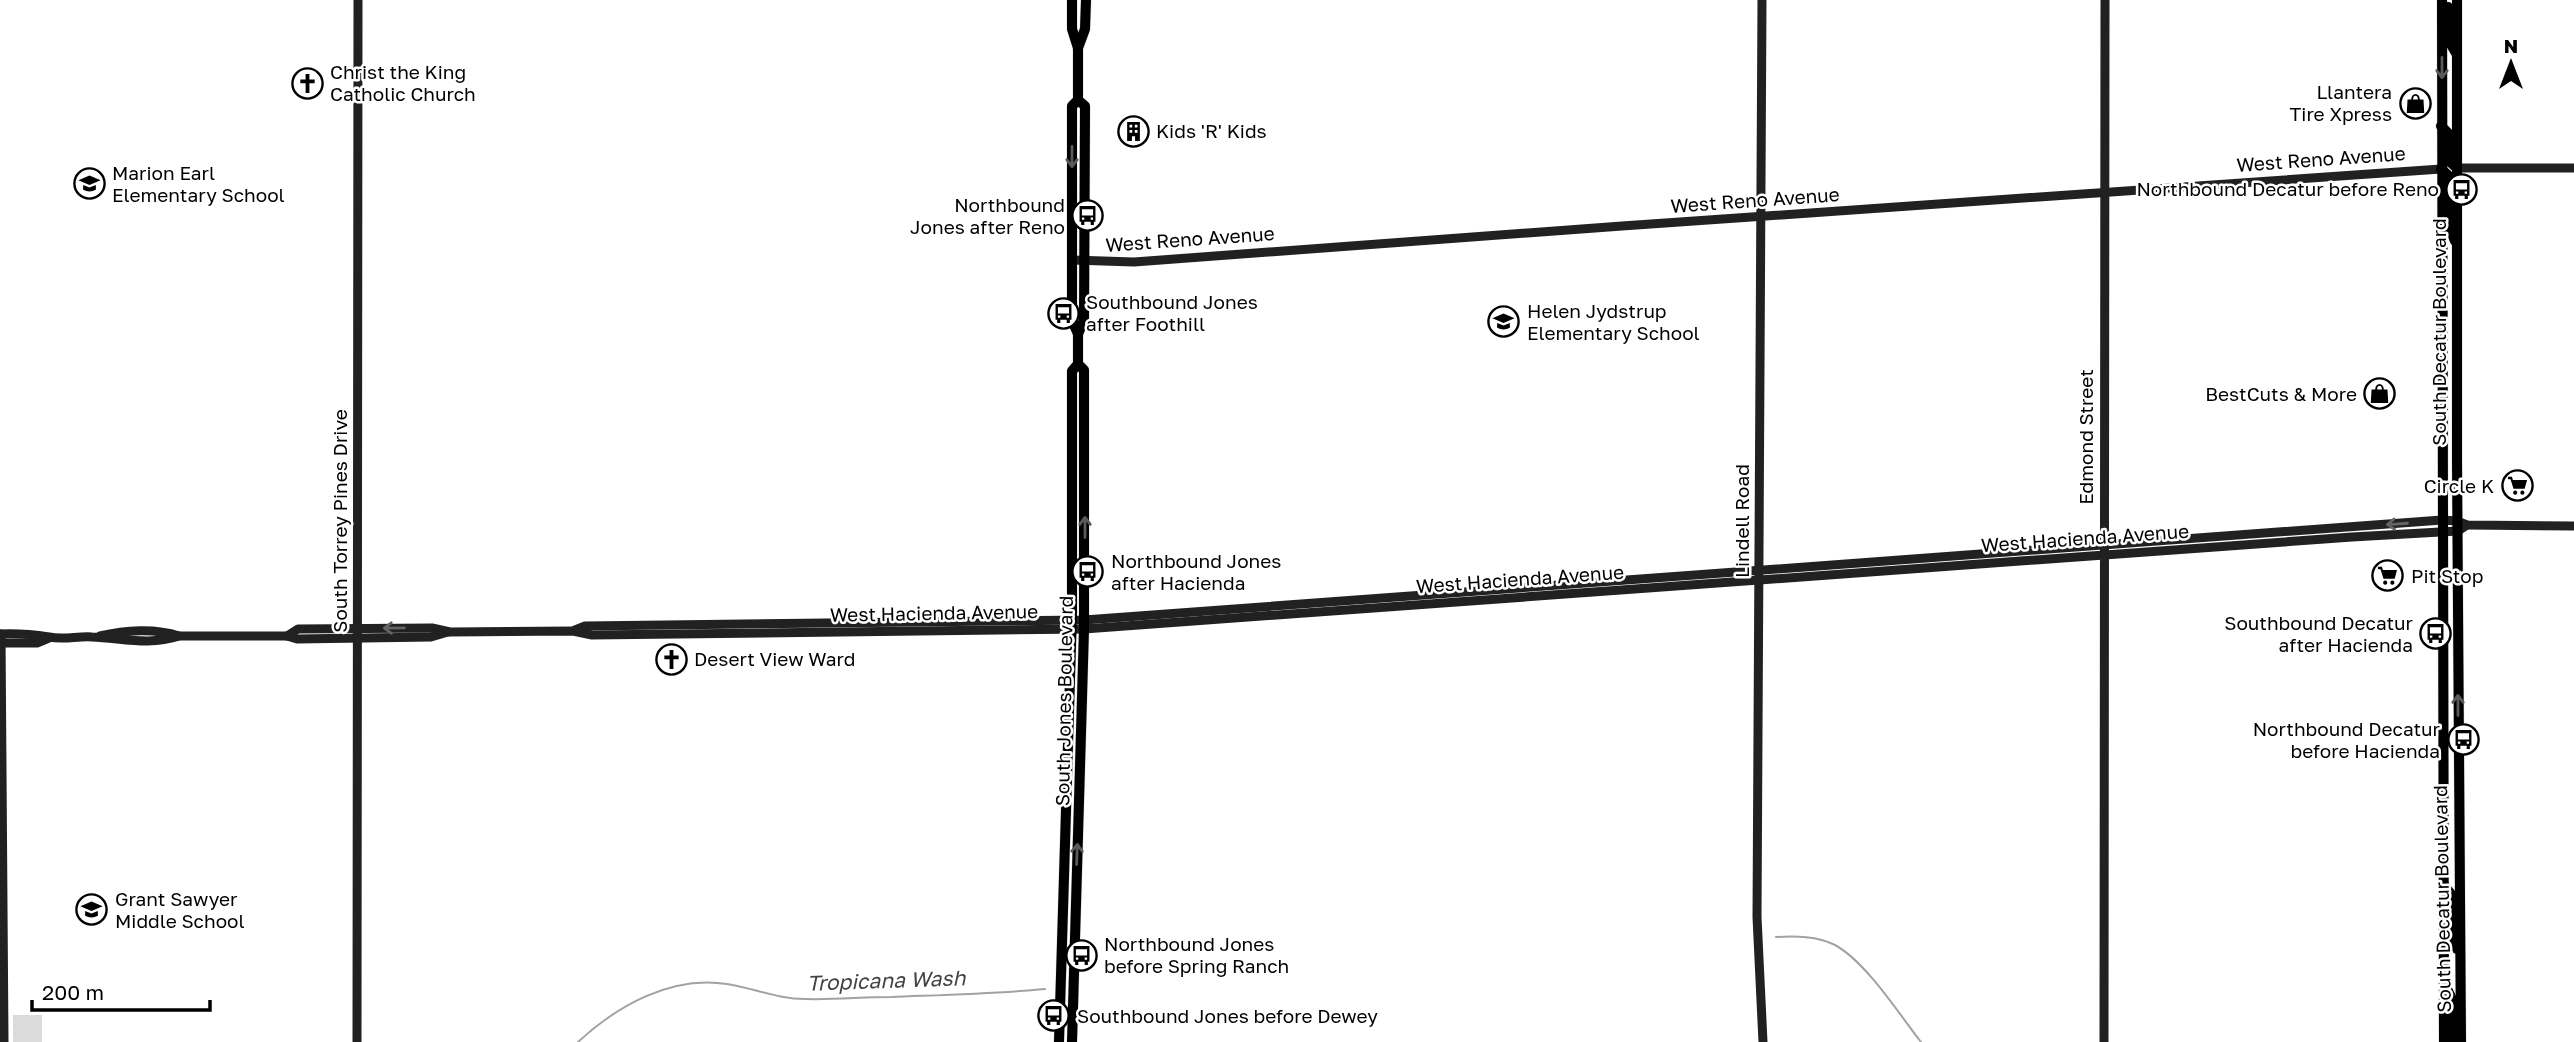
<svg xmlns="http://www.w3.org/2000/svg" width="2574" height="1042" font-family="'Golos Text',sans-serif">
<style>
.green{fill:#dbdbdb}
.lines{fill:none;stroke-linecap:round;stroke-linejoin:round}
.stream{stroke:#a2a2a2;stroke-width:2}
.primary-casing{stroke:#dbdbdb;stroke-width:11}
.secondary{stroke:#212121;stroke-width:9}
.primary{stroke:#000;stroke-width:10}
.oneway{stroke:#595959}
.oneway2{stroke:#646464}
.labels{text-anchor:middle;stroke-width:5;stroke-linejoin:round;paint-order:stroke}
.poi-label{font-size:19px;fill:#000;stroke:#fff;text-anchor:start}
.street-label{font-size:19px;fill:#000;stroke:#fff}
.water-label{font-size:21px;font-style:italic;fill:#434343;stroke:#fff}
</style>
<rect width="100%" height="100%" fill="#fff"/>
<!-- green -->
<rect class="green" x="13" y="1015" width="29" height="27"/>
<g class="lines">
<!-- stream -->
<g class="stream">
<path d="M1776,937C1796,936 1817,936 1835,945C1866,962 1899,1014 1921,1042"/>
<path d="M578,1042C617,1006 671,975 727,984C753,988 778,999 805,999C834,1000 862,997 891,997C942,995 994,994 1045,989"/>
</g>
<defs>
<g id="primary">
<polyline points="2442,0 2444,1042"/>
<polyline points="2457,0 2457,461 2461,1042"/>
<polyline points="2448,7 2449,41 2456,53"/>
<polyline points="1078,48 1085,29 1086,0"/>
<polyline points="2441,126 2448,133 2450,162 2457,168"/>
<polyline points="2441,169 2448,175 2449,227 2455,241"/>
<polyline points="1078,334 1072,320 1072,106 1078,100"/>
<polyline points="2443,884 2451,894 2452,935 2457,949"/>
<polyline points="2446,987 2451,997 2453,1042"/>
<polyline points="1059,1042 1072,612 1072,371 1078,364 1078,334 1084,320 1085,106 1078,100 1078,48 1072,29 1072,0"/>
<polyline points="1072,1042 1084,629 1084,370 1078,364"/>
</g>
</defs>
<!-- primary casing -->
<use href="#primary" class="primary-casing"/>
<!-- secondary -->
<g class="secondary">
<polyline points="1762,0 1757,917 1763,1042"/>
<polyline points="2457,168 2574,168"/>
<polyline points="1072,260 1134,262 1622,226 2441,169"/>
<polyline points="575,630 585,626 1084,620 2442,520 2457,521 2467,525 2574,526"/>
<path d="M0,634C19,633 30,634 49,637C63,640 78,636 92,637C122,638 149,646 179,636H287L297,639L431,637L448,632"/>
<polyline points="1,634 4,1042"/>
<path d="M100,636C125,630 155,628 179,636"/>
<polyline points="287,636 298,629 432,628 450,632 573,631 592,635 1084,629 2352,537 2458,531 2467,525"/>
<polyline points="0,643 37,643 49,638"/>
<polyline points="357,1042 358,0"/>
<polyline points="2104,1042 2105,0"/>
</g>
<!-- primary -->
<use href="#primary" class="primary"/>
</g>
<!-- one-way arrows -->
<defs><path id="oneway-shaft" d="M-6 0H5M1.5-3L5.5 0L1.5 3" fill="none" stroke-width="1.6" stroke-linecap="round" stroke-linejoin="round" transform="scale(1.75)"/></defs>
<g class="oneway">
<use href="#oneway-shaft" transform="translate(2442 68) rotate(90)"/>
<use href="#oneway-shaft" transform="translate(1072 157) rotate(90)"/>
<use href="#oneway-shaft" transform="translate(1085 527) rotate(-90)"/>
<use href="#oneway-shaft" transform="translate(2458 705) rotate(-90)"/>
<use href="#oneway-shaft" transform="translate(1077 854) rotate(-88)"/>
</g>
<g class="oneway2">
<use href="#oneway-shaft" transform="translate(2397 524) rotate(176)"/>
<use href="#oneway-shaft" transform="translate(394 628) rotate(179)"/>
</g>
<!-- icons -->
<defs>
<symbol id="church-ring" viewBox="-11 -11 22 22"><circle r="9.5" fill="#fff" stroke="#000" stroke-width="1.5"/><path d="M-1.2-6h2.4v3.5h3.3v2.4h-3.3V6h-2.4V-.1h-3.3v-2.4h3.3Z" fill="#000"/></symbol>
<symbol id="shop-ring" viewBox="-11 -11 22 22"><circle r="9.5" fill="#fff" stroke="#000" stroke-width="1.5"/><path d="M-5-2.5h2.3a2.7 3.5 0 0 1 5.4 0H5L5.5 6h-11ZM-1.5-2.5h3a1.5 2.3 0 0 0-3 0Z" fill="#000"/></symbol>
<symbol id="building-ring" viewBox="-11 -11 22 22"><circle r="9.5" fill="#fff" stroke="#000" stroke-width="1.5"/><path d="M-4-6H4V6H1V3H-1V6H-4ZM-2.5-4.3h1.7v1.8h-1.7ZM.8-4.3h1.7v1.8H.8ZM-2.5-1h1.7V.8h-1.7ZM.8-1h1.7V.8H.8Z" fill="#000"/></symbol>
<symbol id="school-ring" viewBox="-11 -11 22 22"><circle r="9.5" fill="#fff" stroke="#000" stroke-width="1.5"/><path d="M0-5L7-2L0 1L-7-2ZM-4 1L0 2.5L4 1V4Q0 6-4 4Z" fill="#000"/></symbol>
<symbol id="bus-ring" viewBox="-11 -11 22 22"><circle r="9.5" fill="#fff" stroke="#000" stroke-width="1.5"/><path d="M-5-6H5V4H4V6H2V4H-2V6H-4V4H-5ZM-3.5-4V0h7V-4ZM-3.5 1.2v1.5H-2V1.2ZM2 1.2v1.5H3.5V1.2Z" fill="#000"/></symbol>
<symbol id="supermarket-ring" viewBox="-11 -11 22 22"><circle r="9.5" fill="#fff" stroke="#000" stroke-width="1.5"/><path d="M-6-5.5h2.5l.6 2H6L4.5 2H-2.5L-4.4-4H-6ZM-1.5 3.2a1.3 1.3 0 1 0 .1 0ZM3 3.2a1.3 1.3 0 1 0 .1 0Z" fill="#000"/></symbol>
</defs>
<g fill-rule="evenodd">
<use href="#church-ring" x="290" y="66" width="35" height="35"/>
<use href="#shop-ring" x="2398" y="86" width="35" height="35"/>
<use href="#building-ring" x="1116" y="114" width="35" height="35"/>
<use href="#school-ring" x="72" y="166" width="35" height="35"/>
<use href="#bus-ring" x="2444" y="172" width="35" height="35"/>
<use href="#bus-ring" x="1070" y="198" width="35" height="35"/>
<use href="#bus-ring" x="1046" y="296" width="35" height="35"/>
<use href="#school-ring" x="1486" y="304" width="35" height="35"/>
<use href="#shop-ring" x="2362" y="376" width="35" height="35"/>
<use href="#supermarket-ring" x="2500" y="468" width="35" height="35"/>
<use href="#bus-ring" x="1070" y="554" width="35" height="35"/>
<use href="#supermarket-ring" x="2370" y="558" width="35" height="35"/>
<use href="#bus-ring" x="2418" y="616" width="35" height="35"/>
<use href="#church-ring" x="654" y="642" width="35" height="35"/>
<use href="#bus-ring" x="2446" y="722" width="35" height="35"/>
<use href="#school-ring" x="74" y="892" width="35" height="35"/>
<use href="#bus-ring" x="1064" y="938" width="35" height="35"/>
<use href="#bus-ring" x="1036" y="998" width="35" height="35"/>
</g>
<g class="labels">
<!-- poi labels -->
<g class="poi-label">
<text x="330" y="79">Christ the King<tspan x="330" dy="22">Catholic Church</tspan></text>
<text x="2392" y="99" text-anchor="end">Llantera<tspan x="2392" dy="22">Tire Xpress</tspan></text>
<text x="1156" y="138">Kids 'R' Kids</text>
<text x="112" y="180">Marion Earl<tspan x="112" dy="22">Elementary School</tspan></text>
<text x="2439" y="196" text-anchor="end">Northbound Decatur before Reno</text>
<text x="1065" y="212" text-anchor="end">Northbound<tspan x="1065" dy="22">Jones after Reno</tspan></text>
<text x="1086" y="309">Southbound Jones<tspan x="1086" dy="22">after Foothill</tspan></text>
<text x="1527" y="318">Helen Jydstrup<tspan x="1527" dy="22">Elementary School</tspan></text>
<text x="2357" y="401" text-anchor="end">BestCuts &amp; More</text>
<text x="2494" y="493" text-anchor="end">Circle K</text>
<text x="1111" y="568">Northbound Jones<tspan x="1111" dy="22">after Hacienda</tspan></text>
<text x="2411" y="583">Pit Stop</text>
<text x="2413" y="630" text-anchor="end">Southbound Decatur<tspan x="2413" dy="22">after Hacienda</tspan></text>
<text x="694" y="666">Desert View Ward</text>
<text x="2440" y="736" text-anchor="end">Northbound Decatur<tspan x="2440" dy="22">before Hacienda</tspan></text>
<text x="115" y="906">Grant Sawyer<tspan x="115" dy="22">Middle School</tspan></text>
<text x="1104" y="951">Northbound Jones<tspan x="1104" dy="22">before Spring Ranch</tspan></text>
<text x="1077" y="1023">Southbound Jones before Dewey</text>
</g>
<!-- street labels -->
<g class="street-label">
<text transform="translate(2321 159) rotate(-4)" y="7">West Reno Avenue</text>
<text transform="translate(1755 200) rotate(-4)" y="7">West Reno Avenue</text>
<text transform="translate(1190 239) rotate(-4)" y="7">West Reno Avenue</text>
<text transform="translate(2439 332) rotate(-90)" y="7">South Decatur Boulevard</text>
<text transform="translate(2086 437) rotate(-90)" y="7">Edmond Street</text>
<text transform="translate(340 521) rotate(-90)" y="7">South Torrey Pines Drive</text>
<text transform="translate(1742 521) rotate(-90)" y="7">Lindell Road</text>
<text transform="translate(2085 538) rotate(-4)" y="7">West Hacienda Avenue</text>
<text transform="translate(1520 579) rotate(-4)" y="7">West Hacienda Avenue</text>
<text transform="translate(934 613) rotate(-1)" y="7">West Hacienda Avenue</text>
<text transform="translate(1064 701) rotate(-89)" y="7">South Jones Boulevard</text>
<text transform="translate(2442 899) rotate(-91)" y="7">South Decatur Boulevard</text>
</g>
<!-- water labels -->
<g class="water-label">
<text transform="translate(886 981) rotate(-2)" y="7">Tropicana Wash</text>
</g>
</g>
<!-- north arrow -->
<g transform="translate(2511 63)" stroke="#ffffff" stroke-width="5" paint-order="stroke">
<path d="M0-5L12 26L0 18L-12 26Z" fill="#000000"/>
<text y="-10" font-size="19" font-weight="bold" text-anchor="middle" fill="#000000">N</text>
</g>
<!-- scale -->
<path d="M32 1000v10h178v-10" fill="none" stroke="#000000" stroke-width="3.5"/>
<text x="42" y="1000" font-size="21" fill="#000000" stroke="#ffffff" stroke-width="5" paint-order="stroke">200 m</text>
</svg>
